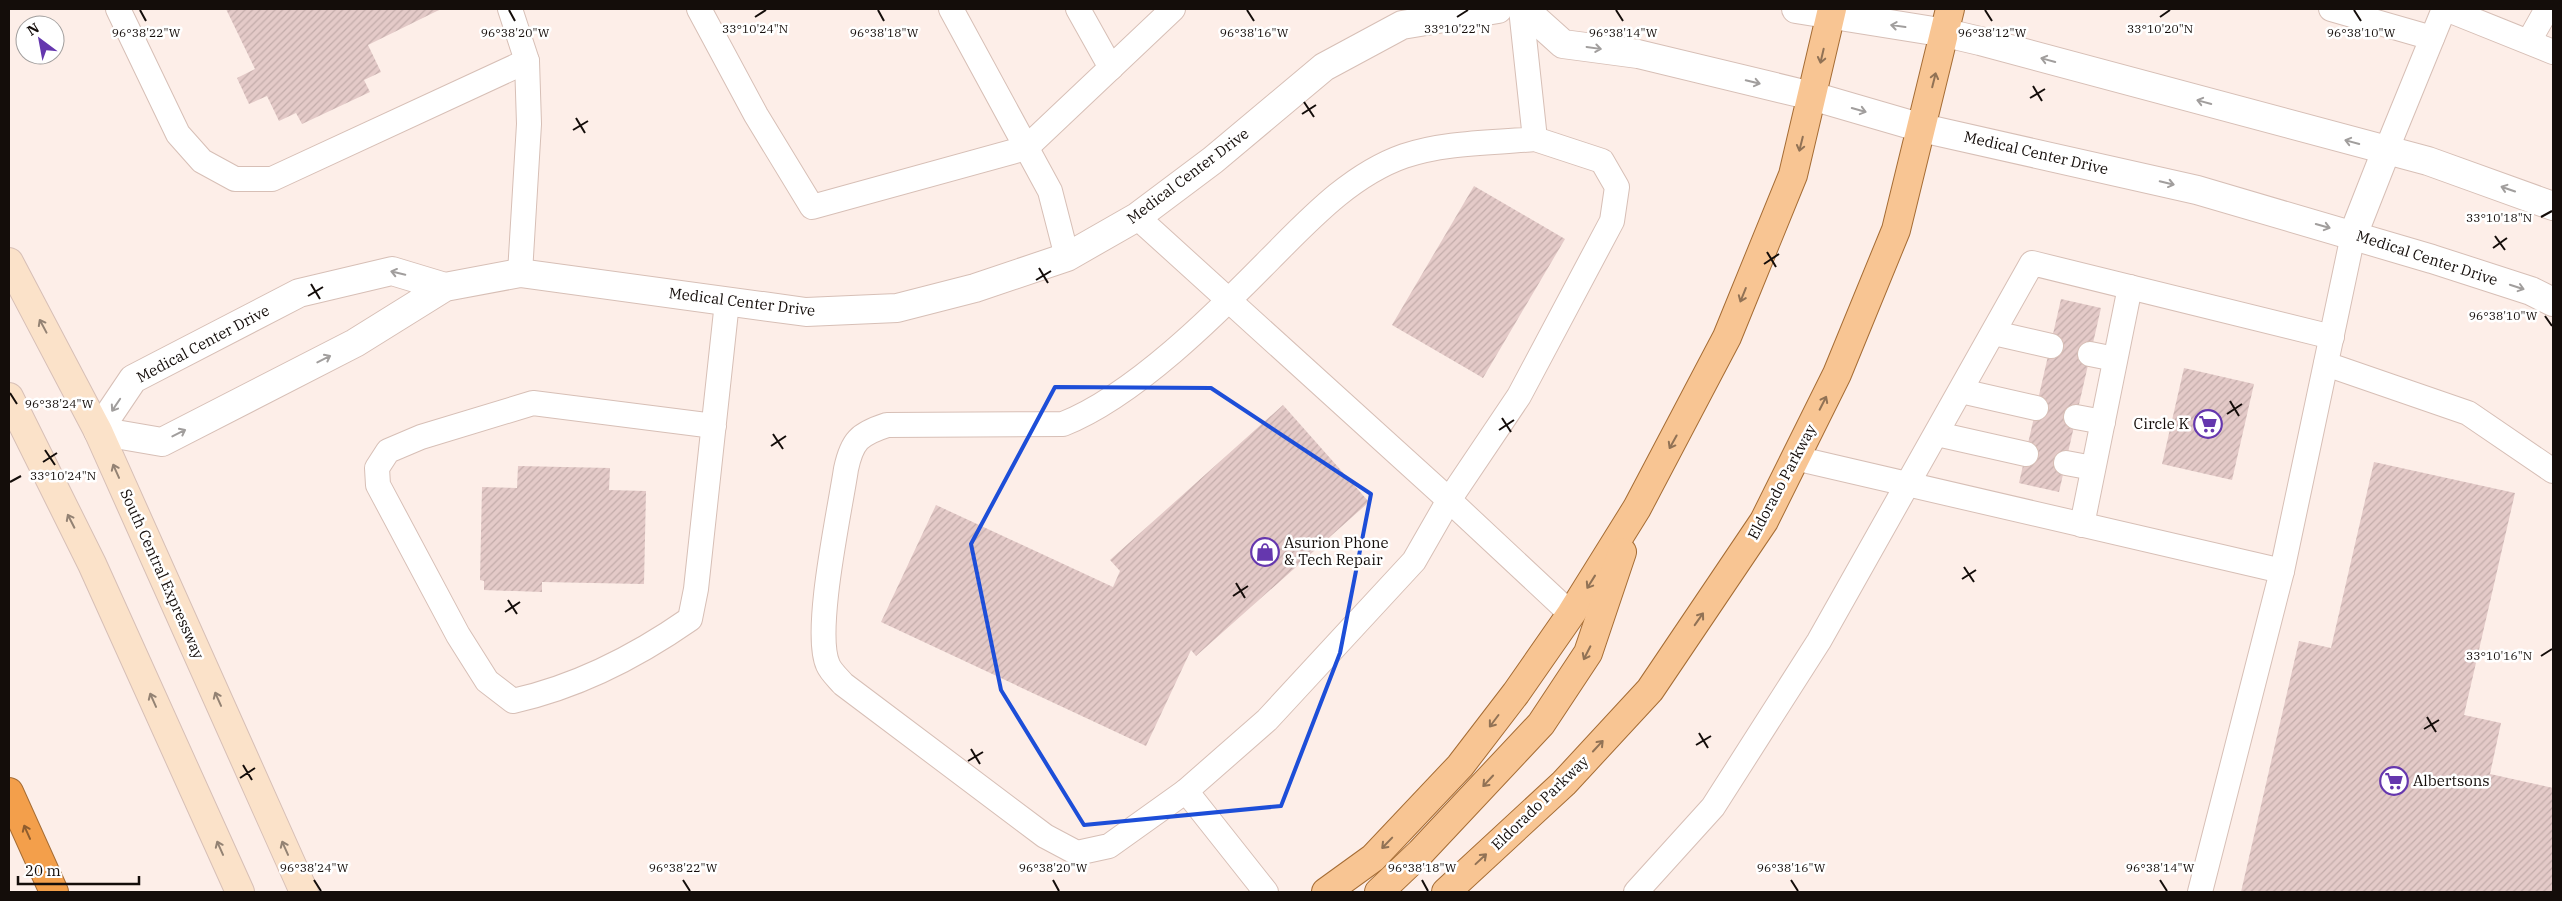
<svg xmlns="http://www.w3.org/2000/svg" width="2562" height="901" font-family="'IBM Plex Serif',serif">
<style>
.building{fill:url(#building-hatch)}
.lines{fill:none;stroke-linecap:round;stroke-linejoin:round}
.service-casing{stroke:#d7bfb6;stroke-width:26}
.tertiary-casing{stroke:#d7bfb6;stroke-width:30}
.secondary-casing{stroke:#d7bfb6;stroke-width:30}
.primary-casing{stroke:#a56c34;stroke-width:30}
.motorway-casing{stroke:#a56c34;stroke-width:30}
.service{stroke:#fff;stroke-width:24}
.tertiary{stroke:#fff;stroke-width:28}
.secondary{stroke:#fbe2c9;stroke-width:28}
.primary{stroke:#f8c593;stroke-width:28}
.motorway{stroke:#f39f4b;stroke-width:28}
.oneway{stroke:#a19e9d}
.oneway2{stroke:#917255}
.oneway3{stroke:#938273}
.oneway4{stroke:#8f5d2e}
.marked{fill:none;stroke:#1d4ed8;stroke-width:4;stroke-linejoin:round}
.ticks{fill:none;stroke:#140d0a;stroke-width:2}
.labels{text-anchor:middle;stroke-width:5;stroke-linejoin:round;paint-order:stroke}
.street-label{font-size:15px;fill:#140d0a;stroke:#fff}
.poi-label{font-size:15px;fill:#140d0a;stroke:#fff;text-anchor:start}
.ticks-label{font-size:12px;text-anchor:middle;fill:#140d0a;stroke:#fff;stroke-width:5;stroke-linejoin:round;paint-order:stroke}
</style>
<defs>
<pattern id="building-hatch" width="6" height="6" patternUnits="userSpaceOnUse" patternTransform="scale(1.25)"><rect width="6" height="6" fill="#e4cac8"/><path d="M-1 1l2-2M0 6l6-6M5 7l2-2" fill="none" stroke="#c3acaa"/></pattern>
</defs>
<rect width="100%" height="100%" fill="#fdeee8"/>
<!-- building -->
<g class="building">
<polygon points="226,9 438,9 439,10 368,45 381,72 364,80 370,92 302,124 296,113 279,121 267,96 249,104 237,78 255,69"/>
<polygon points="1474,186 1565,239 1483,378 1392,325"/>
<polygon points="2061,299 2101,308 2059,492 2019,483"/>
<polygon points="2184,368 2254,384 2232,480 2162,464"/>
<polygon points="1283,405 1369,502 1196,656 1191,650 1146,746 881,622 936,505 1113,587 1120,571 1110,560"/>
<polygon points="2374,462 2515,493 2464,715 2501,723 2490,774 2553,788 2553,892 2241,892 2299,641 2331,648"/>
<polygon points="518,466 610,468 609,490 646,491 644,584 542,582 542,592 484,590 484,581 480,580 482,487 517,488"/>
</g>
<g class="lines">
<defs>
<g id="service">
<polyline points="118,9 178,134 202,161 235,179 272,179 527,61"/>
<polyline points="510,9 527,61 529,124 520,273"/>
<polyline points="699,9 756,115 812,207 1026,148 1173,9"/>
<polyline points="951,9 1050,191 1067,257"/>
<polyline points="1078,9 1111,68"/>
<path d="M1521,9L1535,139L1602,161L1617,187L1612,221L1519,396L1449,500L1414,561L1267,720L1186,791L1109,846L1077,853L1045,836L843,684C838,678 831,672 828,665C813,632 840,510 846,469C852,441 859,434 887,425L1063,424C1134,396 1216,314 1270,259C1309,220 1350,175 1404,156C1445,142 1492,143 1535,139"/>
<polyline points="2331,9 2432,38"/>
<polyline points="2446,9 2553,52"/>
<polyline points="2529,41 2547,9"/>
<polyline points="2386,151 2444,9"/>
<polyline points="1137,217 1449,500 1571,614"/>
<polyline points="1994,333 2051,346"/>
<polyline points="2090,354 2115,359"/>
<polyline points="2326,364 2468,413 2553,471"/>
<polyline points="1961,391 2036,408"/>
<polyline points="2076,417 2103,422"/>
<path d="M714,426L533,403L421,437L388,451L377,468L378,485L458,635L487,681L513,701C576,687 637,656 690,619L696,589L727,302"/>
<polyline points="1937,434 2026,454"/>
<polyline points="1795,458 2282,571"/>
<polyline points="2066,463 2093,468"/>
<polyline points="2082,525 2130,287"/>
<polyline points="1186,791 1266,892"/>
<polyline points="1636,892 1713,807 1819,641 2032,263 2332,337"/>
<polyline points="2200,892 2282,571 2353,235"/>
</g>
<g id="tertiary">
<polyline points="1524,9 1563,44 1638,54 1812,96 1922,128 2197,190 2432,259 2531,291 2553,302"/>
<polyline points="1796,9 1946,33 1980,41 2428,161 2553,206"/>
<polyline points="2353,235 2386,151"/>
<polyline points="445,287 392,271 299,293 133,379 98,431 162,442 355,343 445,287 520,273 806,312 897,308 975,288 1067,257 1137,217 1213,160 1324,67 1402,25 1498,9"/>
</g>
<g id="secondary">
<polyline points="9,262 98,431 304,892"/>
<polyline points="9,397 92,564 240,892"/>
</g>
<g id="primary">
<polyline points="1326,892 1373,858 1460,766 1516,693 1571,614 1637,508 1727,337 1793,175 1832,9"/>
<polyline points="1379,892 1420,853 1541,724 1588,653 1622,552"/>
<polyline points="1446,892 1564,783 1650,690 1764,521 1837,374 1896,230 1950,9"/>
</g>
<polyline id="motorway" points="9,792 54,892"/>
</defs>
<!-- service casing -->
<use href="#service" class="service-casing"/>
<!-- tertiary casing -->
<use href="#tertiary" class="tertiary-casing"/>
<!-- secondary casing -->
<use href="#secondary" class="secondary-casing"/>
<!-- primary casing -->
<use href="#primary" class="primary-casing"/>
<!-- motorway casing -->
<use href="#motorway" class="motorway-casing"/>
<!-- service -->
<use href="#service" class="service"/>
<!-- tertiary -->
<use href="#tertiary" class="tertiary"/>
<!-- secondary -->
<use href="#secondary" class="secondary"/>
<!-- primary -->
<use href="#primary" class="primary"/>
<!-- motorway -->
<use href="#motorway" class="motorway"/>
</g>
<!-- one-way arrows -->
<defs><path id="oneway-shaft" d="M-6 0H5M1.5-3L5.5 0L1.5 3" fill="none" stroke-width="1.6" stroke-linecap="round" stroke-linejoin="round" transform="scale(1.25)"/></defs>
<g class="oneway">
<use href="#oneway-shaft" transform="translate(1898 26) rotate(-172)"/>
<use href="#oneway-shaft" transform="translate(1594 48) rotate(8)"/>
<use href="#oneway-shaft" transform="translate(2048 60) rotate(-165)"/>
<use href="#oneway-shaft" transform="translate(1753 82) rotate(14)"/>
<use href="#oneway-shaft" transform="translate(2204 102) rotate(-165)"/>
<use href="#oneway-shaft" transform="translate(1859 110) rotate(16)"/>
<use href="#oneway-shaft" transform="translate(2352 142) rotate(-165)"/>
<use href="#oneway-shaft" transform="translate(2167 183) rotate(13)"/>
<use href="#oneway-shaft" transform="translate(2508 189) rotate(-161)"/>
<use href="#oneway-shaft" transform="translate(2323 226) rotate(16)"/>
<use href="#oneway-shaft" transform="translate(398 273) rotate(-167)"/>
<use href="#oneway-shaft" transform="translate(2517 287) rotate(18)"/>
<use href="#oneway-shaft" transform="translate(324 359) rotate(-27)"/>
<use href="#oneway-shaft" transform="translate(116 405) rotate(124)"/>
<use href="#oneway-shaft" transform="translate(179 433) rotate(-27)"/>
</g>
<g class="oneway2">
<use href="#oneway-shaft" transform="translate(1822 56) rotate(103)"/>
<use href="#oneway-shaft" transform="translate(1934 80) rotate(-76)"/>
<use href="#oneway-shaft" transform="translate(1801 144) rotate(104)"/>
<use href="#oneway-shaft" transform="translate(1743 295) rotate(112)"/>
<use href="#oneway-shaft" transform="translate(1823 403) rotate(-63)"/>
<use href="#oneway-shaft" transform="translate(1673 442) rotate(119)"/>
<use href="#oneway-shaft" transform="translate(1591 582) rotate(122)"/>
<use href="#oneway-shaft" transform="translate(1699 619) rotate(-55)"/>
<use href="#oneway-shaft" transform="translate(1587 653) rotate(117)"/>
<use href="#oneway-shaft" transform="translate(1494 721) rotate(127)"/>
<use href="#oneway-shaft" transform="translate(1598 746) rotate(-47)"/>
<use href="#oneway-shaft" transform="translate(1488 781) rotate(133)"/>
<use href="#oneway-shaft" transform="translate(1387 843) rotate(134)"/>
<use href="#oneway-shaft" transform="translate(1481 859) rotate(-43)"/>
</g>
<g class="oneway3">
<use href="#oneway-shaft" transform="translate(43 326) rotate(-118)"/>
<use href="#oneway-shaft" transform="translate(116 471) rotate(-114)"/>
<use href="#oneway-shaft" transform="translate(71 521) rotate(-117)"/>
<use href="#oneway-shaft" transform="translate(218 699) rotate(-114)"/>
<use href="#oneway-shaft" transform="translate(153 700) rotate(-114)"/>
<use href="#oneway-shaft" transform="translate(220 848) rotate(-114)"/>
<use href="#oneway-shaft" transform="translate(285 848) rotate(-114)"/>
</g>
<use class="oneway4" href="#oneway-shaft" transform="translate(27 832) rotate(-114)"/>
<!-- marked area -->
<path class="marked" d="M1055,387L1211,388L1371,494L1340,653L1281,806L1084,825L1001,690L971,544Z"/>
<!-- ticks -->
<path class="ticks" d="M140,10L146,21M509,10L515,21M878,10L884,21M1247,10L1254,21M1616,10L1623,21M1985,10L1992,21M2354,10L2361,21M755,17L766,10M1457,17L1468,10M2160,17L2170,10M2033,86L2042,101M2030,98L2045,89M1304,102L1314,117M1302,114L1316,105M576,118L585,133M573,130L588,121M2541,217L2552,211M2495,236L2505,250M2493,248L2507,238M1767,252L1776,267M1764,264L1779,254M1039,268L1048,283M1036,280L1051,271M311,284L320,299M308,296L323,287M2545,316L2552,326M10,393L17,404M2230,401L2239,416M2227,414L2242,404M1502,418L1511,432M1499,430L1514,420M773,434L783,449M771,446L786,436M45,450L55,465M43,462L57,453M10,482L21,476M1964,567L1974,582M1962,579L1976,570M1236,583L1245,598M1233,596L1248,586M508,600L517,614M505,612L520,602M2541,656L2552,649M2427,717L2436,732M2424,729L2439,720M1699,733L1708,748M1696,745L1711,736M971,749L980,764M968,761L983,752M243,765L252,780M240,778L255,768M314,880L321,891M683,880L690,891M1053,880L1059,891M1422,880L1428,891M1791,880L1798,891M2160,880L2167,891"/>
<!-- icons -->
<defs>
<symbol id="supermarket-ring" viewBox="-11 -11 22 22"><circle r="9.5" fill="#fff" stroke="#6537ae" stroke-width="1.5"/><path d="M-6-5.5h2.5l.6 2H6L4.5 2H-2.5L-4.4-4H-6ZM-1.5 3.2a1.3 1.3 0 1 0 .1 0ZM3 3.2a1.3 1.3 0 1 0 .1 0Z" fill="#6537ae"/></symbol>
<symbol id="shop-ring" viewBox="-11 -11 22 22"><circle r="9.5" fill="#fff" stroke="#6537ae" stroke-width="1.5"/><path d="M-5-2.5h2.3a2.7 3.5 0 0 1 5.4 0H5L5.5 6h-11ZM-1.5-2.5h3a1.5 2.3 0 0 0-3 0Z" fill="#6537ae"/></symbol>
</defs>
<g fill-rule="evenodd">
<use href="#supermarket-ring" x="2192" y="408" width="32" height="32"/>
<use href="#shop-ring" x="1249" y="536" width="32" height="32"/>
<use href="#supermarket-ring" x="2378" y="765" width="32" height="32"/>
</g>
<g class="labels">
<!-- street labels -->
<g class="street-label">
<text transform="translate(2036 153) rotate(13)" y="5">Medical Center Drive</text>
<text transform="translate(1188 176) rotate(-37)" y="5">Medical Center Drive</text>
<text transform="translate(2427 258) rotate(18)" y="5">Medical Center Drive</text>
<text transform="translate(742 302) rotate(7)" y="5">Medical Center Drive</text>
<text transform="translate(203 344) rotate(-28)" y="5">Medical Center Drive</text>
<text transform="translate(1782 482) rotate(-62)" y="5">Eldorado Parkway</text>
<text transform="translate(162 574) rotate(66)" y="5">South Central Expressway</text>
<text transform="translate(1540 803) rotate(-44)" y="5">Eldorado Parkway</text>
</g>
<!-- poi labels -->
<g class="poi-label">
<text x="2189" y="429" text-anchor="end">Circle K</text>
<text x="1284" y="548">Asurion Phone<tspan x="1284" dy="17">&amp; Tech Repair</tspan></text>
<text x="2413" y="786">Albertsons</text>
</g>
</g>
<g class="ticks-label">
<text x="755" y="33">33°10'24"N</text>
<text x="1457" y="33">33°10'22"N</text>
<text x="2160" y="33">33°10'20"N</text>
<text x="146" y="37">96°38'22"W</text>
<text x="515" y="37">96°38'20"W</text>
<text x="884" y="37">96°38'18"W</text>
<text x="1254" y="37">96°38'16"W</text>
<text x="1623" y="37">96°38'14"W</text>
<text x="1992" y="37">96°38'12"W</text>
<text x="2361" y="37">96°38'10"W</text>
<text x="2499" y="222">33°10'18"N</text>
<text x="2503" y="320">96°38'10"W</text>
<text x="59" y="408">96°38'24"W</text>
<text x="63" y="480">33°10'24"N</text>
<text x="2499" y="660">33°10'16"N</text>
<text x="314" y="872">96°38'24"W</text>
<text x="683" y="872">96°38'22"W</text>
<text x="1053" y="872">96°38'20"W</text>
<text x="1422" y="872">96°38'18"W</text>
<text x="1791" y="872">96°38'16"W</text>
<text x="2160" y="872">96°38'14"W</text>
</g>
<!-- border -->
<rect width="2562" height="901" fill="none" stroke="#140d0a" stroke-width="20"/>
<!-- north arrow -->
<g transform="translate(40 40) rotate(328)"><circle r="24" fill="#ffffff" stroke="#a19e9d"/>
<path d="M0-4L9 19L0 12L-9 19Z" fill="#6537ae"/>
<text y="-8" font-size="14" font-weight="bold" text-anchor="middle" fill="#140d0a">N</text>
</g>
<!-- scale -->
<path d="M18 876v8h121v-8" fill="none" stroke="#140d0a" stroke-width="2.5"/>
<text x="25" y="876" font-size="15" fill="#140d0a" stroke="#ffffff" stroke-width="4" paint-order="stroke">20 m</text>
</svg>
